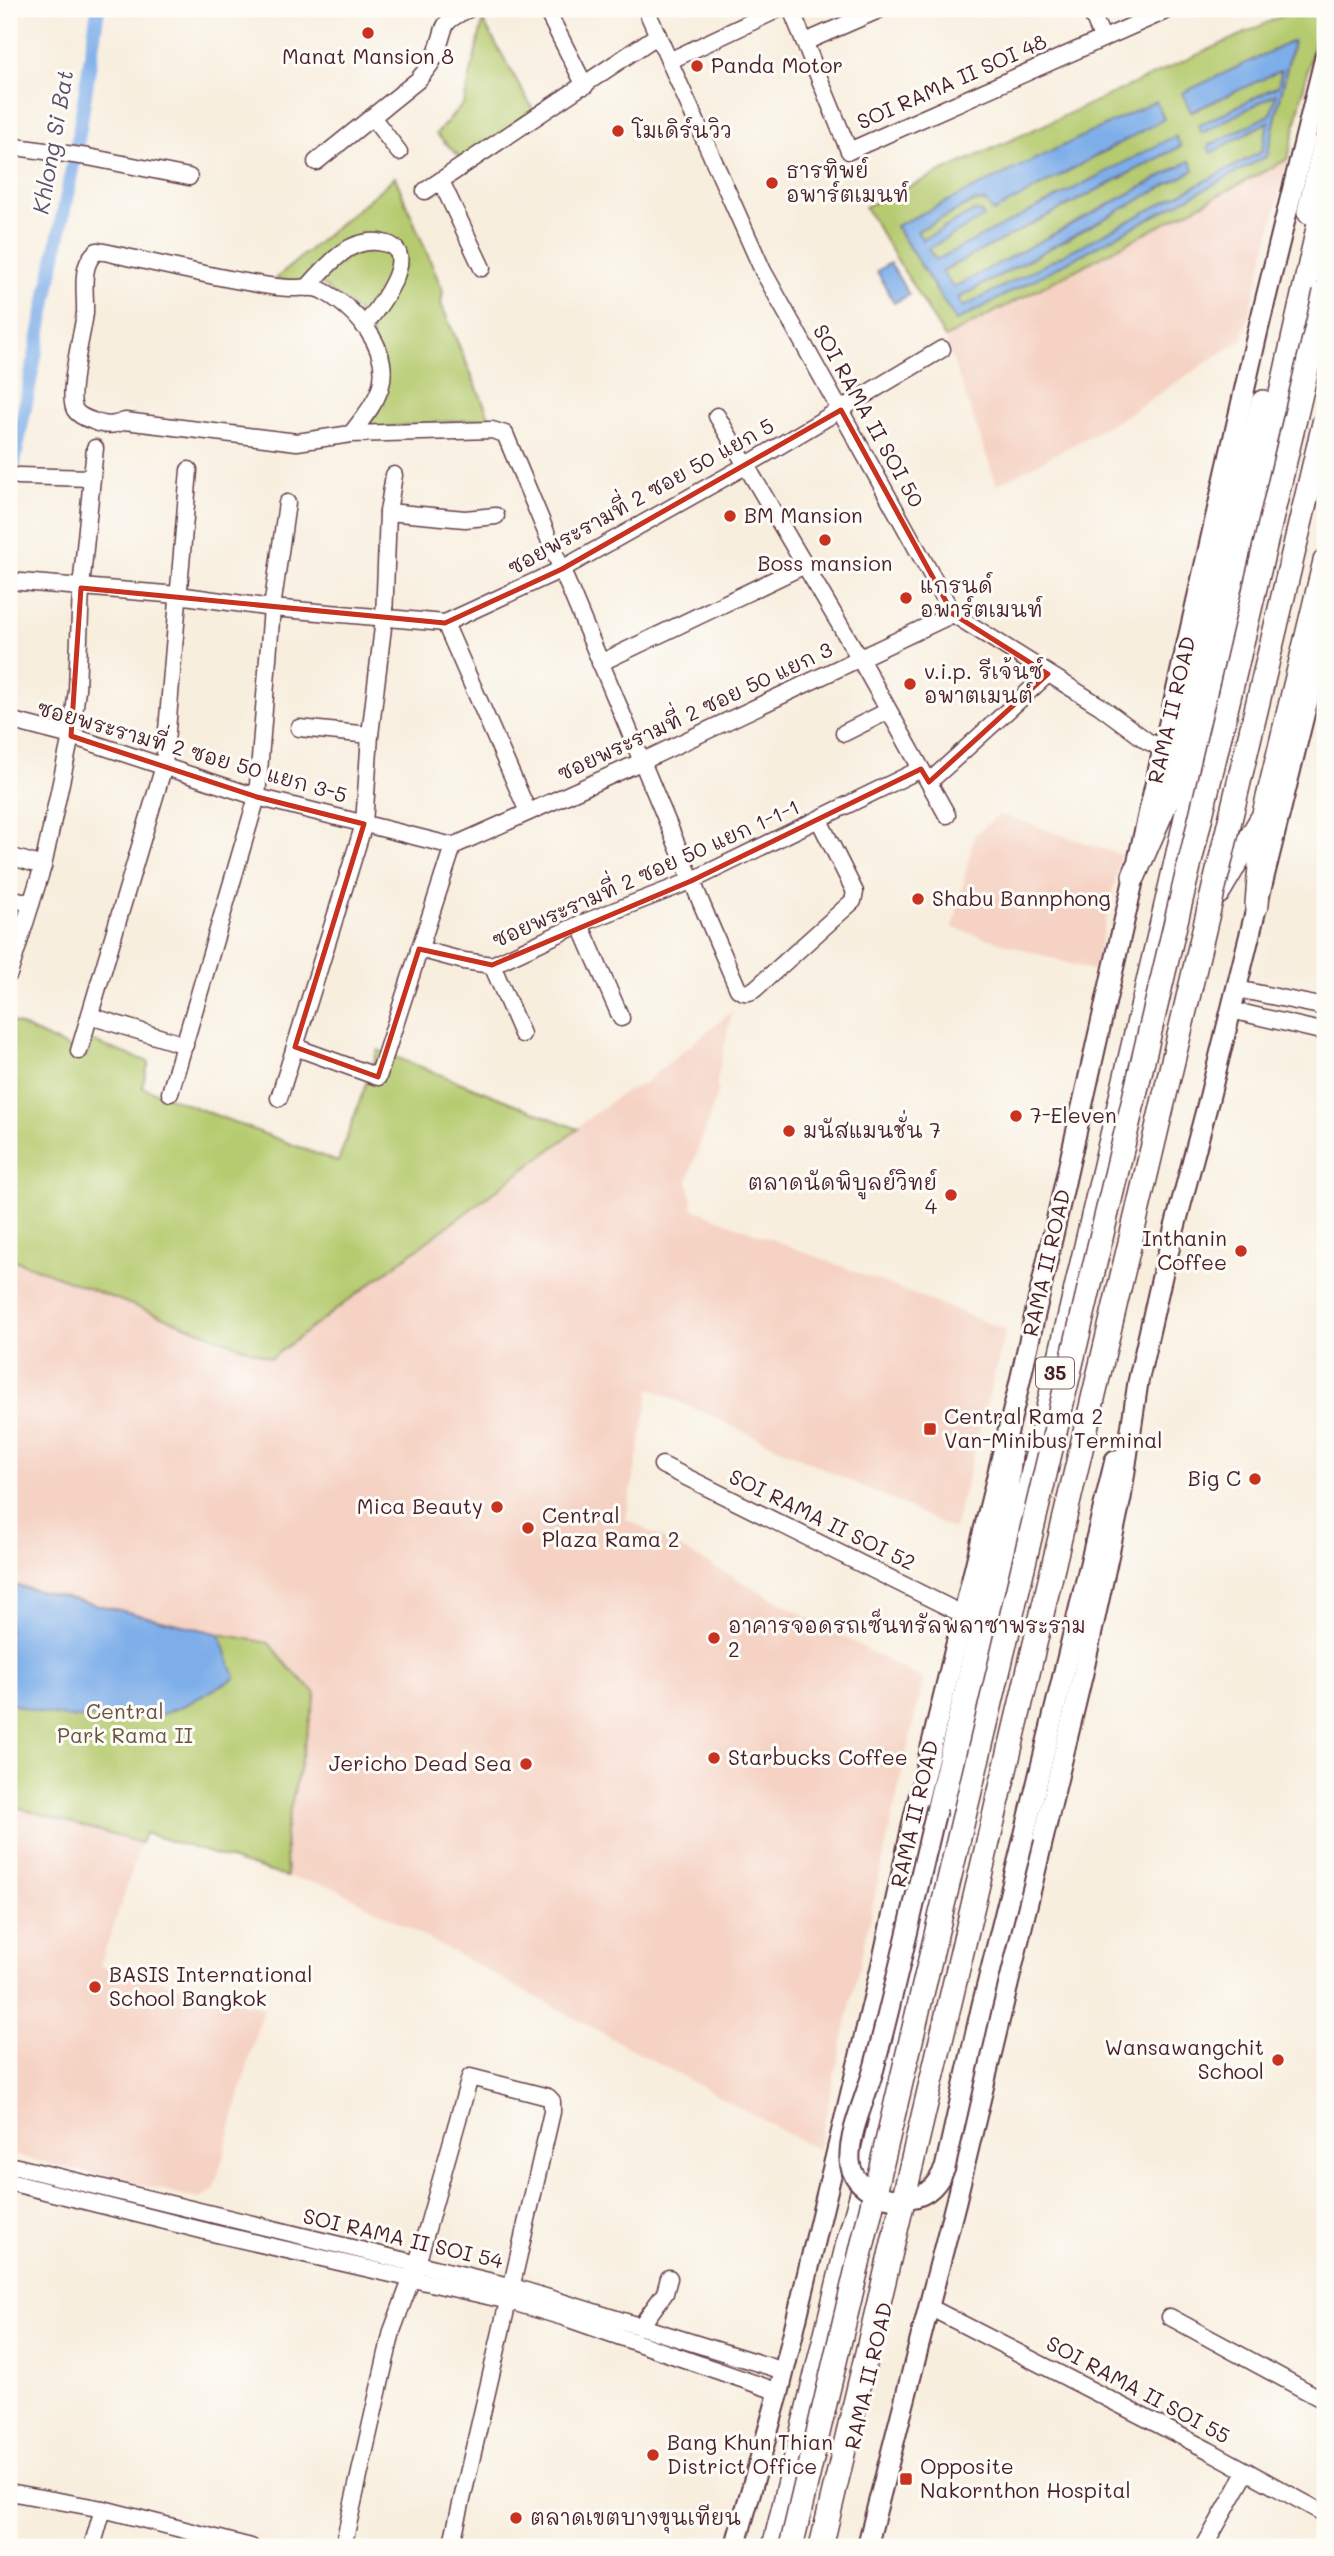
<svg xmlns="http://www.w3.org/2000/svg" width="1334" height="2556" font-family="Mali,'Playpen Sans Thai',sans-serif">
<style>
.built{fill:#f5d2c3}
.green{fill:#b6cb70;stroke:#80754e;stroke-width:2;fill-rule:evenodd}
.water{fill:#7eaee9;stroke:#64668a;stroke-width:2}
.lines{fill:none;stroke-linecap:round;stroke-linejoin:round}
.canal{stroke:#7eaee9;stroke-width:14}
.minor-casing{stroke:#643e46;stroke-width:19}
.major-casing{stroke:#643e46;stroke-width:23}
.highway-casing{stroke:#643e46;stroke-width:26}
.minor{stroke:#fff;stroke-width:16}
.major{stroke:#fff;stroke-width:19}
.highway{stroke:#fff;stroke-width:23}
.major-bridge-casing{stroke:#643e46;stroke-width:23;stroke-linecap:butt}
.highway-bridge-casing{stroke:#643e46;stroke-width:26;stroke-linecap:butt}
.major-bridge{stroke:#fff;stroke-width:19}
.highway-bridge{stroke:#fff;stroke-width:23}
.marked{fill:none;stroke:#c8321e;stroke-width:5;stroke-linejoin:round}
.poi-dot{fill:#c8321e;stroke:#fdfcf7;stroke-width:2.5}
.labels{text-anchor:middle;stroke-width:6;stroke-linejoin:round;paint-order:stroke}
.shield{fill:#fdfcf7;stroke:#806168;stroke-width:2}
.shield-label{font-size:19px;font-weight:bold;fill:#4a1f2b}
.poi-label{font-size:21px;fill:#4a1f2b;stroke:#fdfcf7;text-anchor:start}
.street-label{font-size:21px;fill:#4a1f2b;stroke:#fdfcf7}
.park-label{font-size:21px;fill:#6a5340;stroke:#fdfcf7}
.water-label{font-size:23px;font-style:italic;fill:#5c516e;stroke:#fdfcf7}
</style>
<rect width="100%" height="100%" fill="#fdfcf7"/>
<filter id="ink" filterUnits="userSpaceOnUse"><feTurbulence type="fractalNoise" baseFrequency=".0143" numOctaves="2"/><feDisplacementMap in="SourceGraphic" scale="14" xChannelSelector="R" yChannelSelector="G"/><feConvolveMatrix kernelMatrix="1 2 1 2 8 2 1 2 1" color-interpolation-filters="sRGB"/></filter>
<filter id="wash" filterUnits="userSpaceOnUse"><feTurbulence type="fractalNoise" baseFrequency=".00686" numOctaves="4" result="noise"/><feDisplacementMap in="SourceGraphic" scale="28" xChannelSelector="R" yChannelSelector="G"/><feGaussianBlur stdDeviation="1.57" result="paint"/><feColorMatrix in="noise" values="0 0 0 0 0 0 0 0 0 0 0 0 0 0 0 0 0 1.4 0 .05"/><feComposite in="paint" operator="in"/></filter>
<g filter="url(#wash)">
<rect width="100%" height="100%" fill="#f8eede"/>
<!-- built -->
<g class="built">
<polygon points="1288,159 1243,339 1117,421 997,485 945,338"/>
<polygon points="999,814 1121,855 1094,971 953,928 974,836"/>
<polygon points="732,1011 716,1087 719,1089 688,1179 693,1209 1006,1330 954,1529 650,1388 626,1519 923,1680 818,2150 331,1886 287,1877 285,1832 316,1693 290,1669 269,1643 220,1634 9,1584 9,1258 271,1358 621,1094 643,1084"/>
<polygon points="9,1805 141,1843 100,1966 263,2008 214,2190 200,2199 9,2154"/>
</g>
<!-- green -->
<g class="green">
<path d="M1297,9H1321L1288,159L945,338L865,207ZM1293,42L1267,156L956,321L896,227L1156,102L1164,119L993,212L987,202L975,201L917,231L922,240L974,211L980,212L983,216L928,249L936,261L1176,137L1180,147L942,271L953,288L1190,161L1194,170L957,299L963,308L1262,152L1269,121L1211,152L1271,114L1276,93L1202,133L1198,126L1278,86L1282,69L1192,112Z"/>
<polygon points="483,21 535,113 463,160 436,134 464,103"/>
<polygon points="395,177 443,291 441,304 490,418 364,429 380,406 371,324 403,265 383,237 316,269 299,282 275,279"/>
<polygon points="371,247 391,252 393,274 363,316 323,285 322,280 345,258"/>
<polygon points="9,1020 86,1056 91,1041 149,1062 142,1087 338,1162 378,1050 578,1129 271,1358 9,1258"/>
<polygon points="9,1584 220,1634 269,1643 290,1669 316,1693 285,1832 287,1877 145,1833 141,1843 9,1805"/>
</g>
<!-- water -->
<g class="water">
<polygon points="1293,41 1267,156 956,321 896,226 1156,101 1164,119 993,212 986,202 975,201 917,231 923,240 974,211 980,212 984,217 928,249 936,260 1175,136 1181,146 942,271 953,288 1190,161 1194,170 958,298 963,307 1261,152 1269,121 1211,153 1208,146 1271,114 1276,94 1202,133 1198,126 1278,86 1282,70 1191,112 1182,93"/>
<polygon points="890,263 909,295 894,303 877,271"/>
<polygon points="9,1584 220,1634 235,1678 187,1704 161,1715 71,1718 38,1712 9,1703"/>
</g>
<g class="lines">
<!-- canal -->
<polyline class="canal" points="9,488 79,134 98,9"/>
</g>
</g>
<g filter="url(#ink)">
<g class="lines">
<defs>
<g id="minor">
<polyline points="546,9 585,86"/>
<polyline points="646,9 763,271 953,614 1100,706 1147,741 1164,749"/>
<polyline points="791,9 849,151 1170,9"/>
<polyline points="1090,9 1102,37"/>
<polyline points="805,42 881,9"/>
<polyline points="669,61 779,9"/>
<polyline points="372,117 399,152"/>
<polyline points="9,146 88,157 189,177"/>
<path d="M316,162L418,80C425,71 434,62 437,51C447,24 439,23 469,9"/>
<polyline points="441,181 482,268"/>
<polyline points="425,191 658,35"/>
<path d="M307,288C319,274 332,260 346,250C357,243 371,240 383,243C424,250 377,310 364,326"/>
<polyline points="717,416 860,659 947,815"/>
<path d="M351,434C362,419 374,406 380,389C393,349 354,306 321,290C312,286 303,288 294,288C279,288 262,285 246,282C199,274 151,262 104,252L97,251C79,265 86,292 85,313C83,332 66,395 75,410C78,415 87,419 93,421C105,426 113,426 125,421L297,442L351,434L492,430L505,434L710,924L738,989C745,994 749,993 755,989L853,901L855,892L819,820"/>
<polyline points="18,476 92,478"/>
<polyline points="388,512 465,519 496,516"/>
<polyline points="9,581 178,595 272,608 445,623 562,569 747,465 942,349"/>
<polyline points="445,623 528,812"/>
<polyline points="600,663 805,565"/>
<polyline points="9,720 71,736 257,797 453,846 378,1077 295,1047"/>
<polyline points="299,728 370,735"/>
<polyline points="844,733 888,711"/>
<polyline points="929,782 1048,674"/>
<polyline points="453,846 643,761 953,614"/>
<polyline points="9,856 43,866"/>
<polyline points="9,897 31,904"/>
<polyline points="580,924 621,1018"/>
<polyline points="419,949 464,961 492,965 580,924 691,881 921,769"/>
<polyline points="492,965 522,1034"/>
<polyline points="9,974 43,866 71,736 77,690 81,588 95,448"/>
<polyline points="1237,989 1325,1007"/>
<polyline points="1231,1010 1325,1032"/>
<polyline points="90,1016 185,1045"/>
<polyline points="79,1051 164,766 189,470"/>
<polyline points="170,1093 257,797 272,608 287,503"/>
<polyline points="279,1098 364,824 370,735 384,619 388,512 394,475"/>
<polyline points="662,1465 962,1614"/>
<polyline points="9,2165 513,2287 784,2371"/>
<polyline points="9,2182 217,2234 509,2301 563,2317 779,2392"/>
<polyline points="929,2307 1208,2450 1325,2514"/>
<polyline points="1170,2317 1325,2401"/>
<polyline points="640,2327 665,2293 669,2278"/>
<polyline points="9,2492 103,2509 251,2547"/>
<polyline points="92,2547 103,2509"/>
<polyline points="343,2547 392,2331 417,2264 470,2077 548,2097 552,2101 552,2112 451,2547"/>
<polyline points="1204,2547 1247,2471"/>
</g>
<g id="major">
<polyline points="937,1807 995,1560 1007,1499 1012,1456"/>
<polyline points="1024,1837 1115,1460"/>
<polyline points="735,2547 779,2392 882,1963 914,1817 1017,1394 1258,330 1325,57"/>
<polyline points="867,2547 956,2201 1083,1673 1121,1498 1138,1382 1163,1272 1209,1099 1325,631"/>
</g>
<g id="highway">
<polyline points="1309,212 1325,144"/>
<polyline points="1134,876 1170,793 1263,402"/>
<polyline points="1218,893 1261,820"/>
<polyline points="1257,904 1264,814 1325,561"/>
<polyline points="774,2547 848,2243 872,2157 1171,884 1325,197"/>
</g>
</defs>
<!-- minor casing -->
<use href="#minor" class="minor-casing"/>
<!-- major casing -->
<use href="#major" class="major-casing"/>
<!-- highway casing -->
<use href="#highway" class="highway-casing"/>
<!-- minor -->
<use href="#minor" class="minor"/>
<!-- major -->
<use href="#major" class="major"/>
<!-- highway -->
<use href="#highway" class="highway"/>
<defs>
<path id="major-bridge" d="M937,1807C916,1894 897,1981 874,2068C867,2095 848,2133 850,2161C852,2189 887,2203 911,2198C929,2195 938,2183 945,2168L982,2005L1024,1837"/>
<g id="highway-bridge">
<polyline points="791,2547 1325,292"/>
<polyline points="821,2547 1325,419"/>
</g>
</defs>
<!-- major-bridge casing -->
<use href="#major-bridge" class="major-bridge-casing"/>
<!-- highway-bridge casing -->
<use href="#highway-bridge" class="highway-bridge-casing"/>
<!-- major-bridge -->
<use href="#major-bridge" class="major-bridge"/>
<!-- highway-bridge -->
<use href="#highway-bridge" class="highway-bridge"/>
</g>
</g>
<!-- marked area -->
<path class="marked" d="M841,410L953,614L1048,674L929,782L921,769L691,881L492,965L419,949L378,1077L295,1047L364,824L257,797L71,736L81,588L445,623L562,569Z"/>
<!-- markers -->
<g class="poi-dot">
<circle cx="368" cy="33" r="7"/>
<circle cx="697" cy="66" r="7"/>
<circle cx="618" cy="131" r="7"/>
<circle cx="772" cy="183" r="7"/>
<circle cx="730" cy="516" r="7"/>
<circle cx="825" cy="540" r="7"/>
<circle cx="906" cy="598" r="7"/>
<circle cx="910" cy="684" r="7"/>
<circle cx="918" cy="899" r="7"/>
<circle cx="1016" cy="1116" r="7"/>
<circle cx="789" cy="1131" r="7"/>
<circle cx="951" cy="1195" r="7"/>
<circle cx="1241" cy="1251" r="7"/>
<rect x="923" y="1422" width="14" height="14" rx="3.5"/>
<circle cx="1255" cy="1479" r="7"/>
<circle cx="497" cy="1507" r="7"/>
<circle cx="528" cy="1528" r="7"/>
<circle cx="714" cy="1638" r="7"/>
<circle cx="714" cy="1758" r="7"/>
<circle cx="526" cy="1764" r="7"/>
<circle cx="95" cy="1987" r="7"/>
<circle cx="1278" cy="2060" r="7"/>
<circle cx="653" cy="2455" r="7"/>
<rect x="899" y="2472" width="14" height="14" rx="3.5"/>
<circle cx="516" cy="2518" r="7"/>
</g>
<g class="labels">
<!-- shield labels -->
<rect class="shield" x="1036" y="1357.5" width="38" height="31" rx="5"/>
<g class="shield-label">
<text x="1055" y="1380">35</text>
</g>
<!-- poi labels -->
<g class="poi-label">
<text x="368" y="64" text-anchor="middle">Manat Mansion 8</text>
<text x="711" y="73">Panda Motor</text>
<text x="632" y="138">โมเดิร์นวิว</text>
<text x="786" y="178">ธารทิพย์<tspan x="786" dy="24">อพาร์ตเมนท์</tspan></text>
<text x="744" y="523">BM Mansion</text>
<text x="825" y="571" text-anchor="middle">Boss mansion</text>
<text x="920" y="593">แกรนด์<tspan x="920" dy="24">อพาร์ตเมนท์</tspan></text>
<text x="924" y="679">v.i.p. รีเจ้นซ์<tspan x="924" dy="24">อพาตเมนต์</tspan></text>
<text x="932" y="906">Shabu Bannphong</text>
<text x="1030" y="1123">7-Eleven</text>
<text x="803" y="1138">มนัสแมนชั่น 7</text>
<text x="937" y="1190" text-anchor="end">ตลาดนัดพิบูลย์วิทย์<tspan x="937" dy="24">4</tspan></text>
<text x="1227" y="1246" text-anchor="end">Inthanin<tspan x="1227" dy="24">Coffee</tspan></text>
<text x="944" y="1424">Central Rama 2<tspan x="944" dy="24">Van-Minibus Terminal</tspan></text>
<text x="1241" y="1486" text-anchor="end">Big C</text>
<text x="483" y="1514" text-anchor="end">Mica Beauty</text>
<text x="542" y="1523">Central<tspan x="542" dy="24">Plaza Rama 2</tspan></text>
<text x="728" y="1633">อาคารจอดรถเซ็นทรัลพลาซาพระราม<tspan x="728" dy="24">2</tspan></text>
<text x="728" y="1765">Starbucks Coffee</text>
<text x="512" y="1771" text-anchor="end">Jericho Dead Sea</text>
<text x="109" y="1982">BASIS International<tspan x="109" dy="24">School Bangkok</tspan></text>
<text x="1264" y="2055" text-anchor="end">Wansawangchit<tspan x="1264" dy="24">School</tspan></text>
<text x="667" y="2450">Bang Khun Thian<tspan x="667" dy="24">District Office</tspan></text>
<text x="920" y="2474">Opposite<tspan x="920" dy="24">Nakornthon Hospital</tspan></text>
<text x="530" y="2525">ตลาดเขตบางขุนเทียน</text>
</g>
<!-- street labels -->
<g class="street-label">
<text transform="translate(952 82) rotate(-24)" y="7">SOI RAMA II SOI 48</text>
<text transform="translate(868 416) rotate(61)" y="7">SOI RAMA II SOI 50</text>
<text transform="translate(641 497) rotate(-29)" y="7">ซอยพระรามที่ 2 ซอย 50 แยก 5</text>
<text transform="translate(1172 710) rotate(-77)" y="7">RAMA II ROAD</text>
<text transform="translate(695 712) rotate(-25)" y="7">ซอยพระรามที่ 2 ซอย 50 แยก 3</text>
<text transform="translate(192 752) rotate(16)" y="7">ซอยพระรามที่ 2 ซอย 50 แยก 3-5</text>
<text transform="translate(646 874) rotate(-24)" y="7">ซอยพระรามที่ 2 ซอย 50 แยก 1-1-1</text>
<text transform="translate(1047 1263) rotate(-77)" y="7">RAMA II ROAD</text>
<text transform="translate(822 1520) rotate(26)" y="7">SOI RAMA II SOI 52</text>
<text transform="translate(915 1814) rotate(-77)" y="7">RAMA II ROAD</text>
<text transform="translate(403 2239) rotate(13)" y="7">SOI RAMA II SOI 54</text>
<text transform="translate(869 2376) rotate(-77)" y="7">RAMA II ROAD</text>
<text transform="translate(1138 2390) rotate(28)" y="7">SOI RAMA II SOI 55</text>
</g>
<!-- park labels -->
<g class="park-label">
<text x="125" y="1719">Central<tspan x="125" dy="24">Park Rama II</tspan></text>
</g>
<!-- water labels -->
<g class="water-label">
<text transform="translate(53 142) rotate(-80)" y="8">Khlong Si Bat</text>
</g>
</g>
<!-- margin -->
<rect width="1334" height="2556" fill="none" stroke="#fdfcf7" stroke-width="35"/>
</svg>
